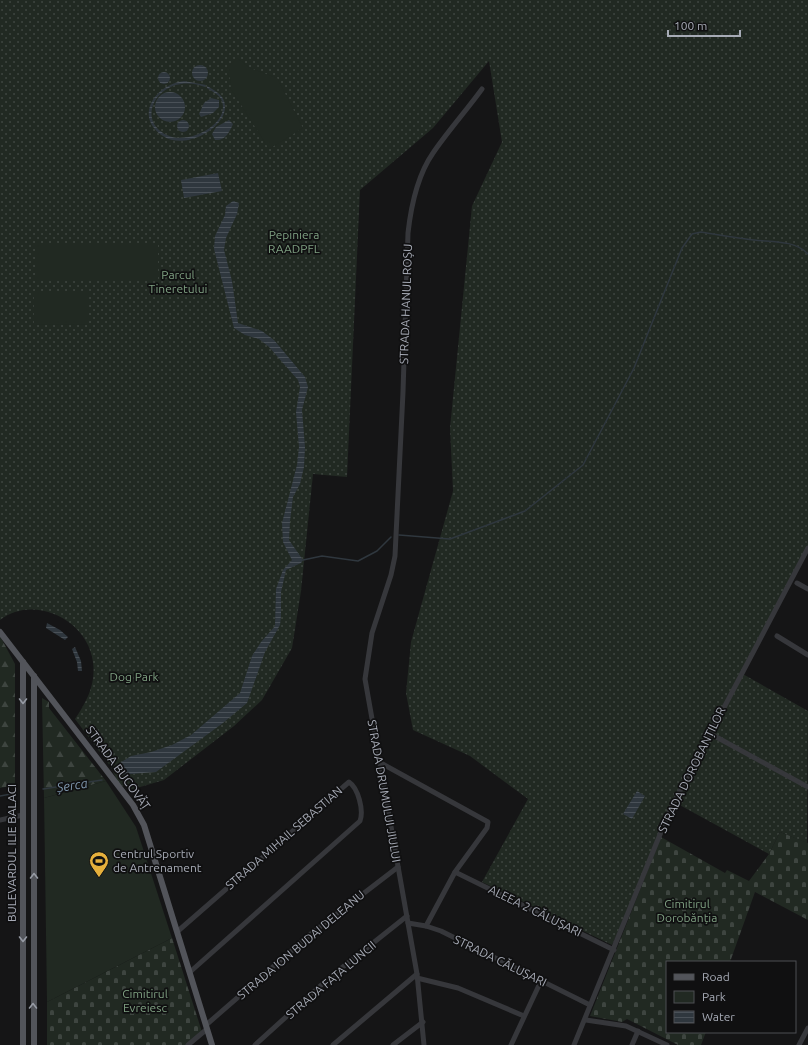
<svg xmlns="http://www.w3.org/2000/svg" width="808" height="1045" font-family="Ubuntu,sans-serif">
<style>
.green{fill:url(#green-dots)}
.forest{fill:url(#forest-firs)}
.cemetery{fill:url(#cemetery-stones)}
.pitch{fill:#212922}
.water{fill:url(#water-rules)}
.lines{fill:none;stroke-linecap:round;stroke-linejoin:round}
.stream{stroke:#2f373e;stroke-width:1.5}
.minor{stroke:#36373b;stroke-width:5}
.major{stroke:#52545a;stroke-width:6}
.oneway{stroke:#969aa4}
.labels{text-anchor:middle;stroke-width:3.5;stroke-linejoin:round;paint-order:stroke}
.park-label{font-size:12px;fill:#7fa082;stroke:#101011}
.street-label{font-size:12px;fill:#a7abb6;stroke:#101011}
.poi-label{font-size:12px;fill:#a7abb6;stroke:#101011;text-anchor:start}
.water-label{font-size:13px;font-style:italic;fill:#8098af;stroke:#101011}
</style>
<defs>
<pattern id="green-dots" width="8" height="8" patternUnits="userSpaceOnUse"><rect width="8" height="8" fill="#212922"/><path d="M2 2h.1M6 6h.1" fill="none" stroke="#3e4540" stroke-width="1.8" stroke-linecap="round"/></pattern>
<pattern id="forest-firs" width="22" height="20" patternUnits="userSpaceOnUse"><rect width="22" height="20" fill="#212922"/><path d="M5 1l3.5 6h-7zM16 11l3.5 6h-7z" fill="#3e4540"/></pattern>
<pattern id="cemetery-stones" width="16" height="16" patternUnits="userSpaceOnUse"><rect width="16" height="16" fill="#212922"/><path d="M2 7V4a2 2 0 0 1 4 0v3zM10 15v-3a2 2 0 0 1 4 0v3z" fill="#3e4540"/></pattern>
<pattern id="water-rules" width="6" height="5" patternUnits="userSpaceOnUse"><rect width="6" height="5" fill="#2f373e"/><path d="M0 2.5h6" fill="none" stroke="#4a5158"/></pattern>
</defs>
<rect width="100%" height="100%" fill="#151516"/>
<!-- green -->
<path class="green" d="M0,0H808V552L741,673L808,711L807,843L780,832L769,854L676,803L612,945L482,882L528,799L470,756L413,730L406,693L411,642L453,491L450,428L472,206L502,142L489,61L433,128L360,190L347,477L313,474L301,591L292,648L262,700L234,726L164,780L130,790L118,783L111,767L75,719C87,701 96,684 93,662C88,620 34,594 0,620Z"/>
<!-- forest -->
<g class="forest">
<polygon points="0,636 15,664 15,785 0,788"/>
<polygon points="42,698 49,702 49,708 106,781 44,798"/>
</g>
<!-- cemetery -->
<g class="cemetery">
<polygon points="780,832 808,843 808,920 755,892 730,962 667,962 667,1032 706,1032 701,1045 678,1045 627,1019 622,1022 590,1016 661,837 725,873 727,870 749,881 769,854"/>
<polygon points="172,938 202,1032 187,1045 47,1045 47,1002"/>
</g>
<!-- pitch -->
<g class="pitch">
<polygon points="237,58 250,68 277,78 303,128 269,149 231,89 230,78 225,70"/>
<rect x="35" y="243" width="123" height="36"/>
<polygon points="34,291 89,291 89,325 34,324"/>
<polygon points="106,781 136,827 172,938 47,1002 44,798"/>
</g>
<!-- water -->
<g class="water">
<circle cx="200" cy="73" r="8"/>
<circle cx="164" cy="78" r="6"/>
<path d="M184,81L206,85L205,87C162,70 132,118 167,135C188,146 233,123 221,99C218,94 211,91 207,88V86C212,89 218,92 222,97C238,121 188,153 163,136C134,117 154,85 184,81Z"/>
<circle cx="170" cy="107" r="15"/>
<polygon points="211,98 219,100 219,107 213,113 201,117 199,114 204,103"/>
<circle cx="183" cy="126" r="6"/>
<path d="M229,120L233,124C229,133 225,141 215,140L212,134L216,127Z"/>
<polygon points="218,173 222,191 184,198 181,180"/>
<polygon points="233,201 239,203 237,214 226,238 224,250 232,281 238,323 262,331 274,340 305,377 308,387 302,410 305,447 304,467 300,484 293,497 290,521 289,540 303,560 301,563 286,570 281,592 281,616 280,625 265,652 247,703 223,723 156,772 119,775 116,772 115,766 131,756 151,752 172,745 191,735 240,693 252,656 261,642 275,626 276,589 283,570 292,560 283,542 282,523 297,465 299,447 296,412 300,387 298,380 269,347 259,339 245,335 234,328 214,249 215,236 225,215 226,206"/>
<polygon points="47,623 60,630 68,637 65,640 46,628"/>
<polygon points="75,647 81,661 82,671 78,671 77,662 72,649"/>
<polygon points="637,791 645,796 632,819 623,814"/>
</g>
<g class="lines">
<!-- stream -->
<g class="stream">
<path d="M399,535L450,539L525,511L583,465L634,368L682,248L692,234L701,232C719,235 737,238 754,240C772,242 795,240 808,254"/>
<polyline points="303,560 322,556 358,561 377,551 391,537"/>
<polyline points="43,789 102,780"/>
<polyline points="0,796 11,794"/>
</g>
<!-- minor -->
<g class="minor">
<polyline points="797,583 808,589"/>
<polyline points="777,636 808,655"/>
<polyline points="709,733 808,787"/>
<polyline points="379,762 488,822 487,828 455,872 426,926"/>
<polyline points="0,820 23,815"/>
<polyline points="455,872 614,950"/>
<polyline points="408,923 426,926 441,931 590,1005"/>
<path d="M178,931L349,782C358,788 364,810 360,821L190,972"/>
<polyline points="417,978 458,988 524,1016"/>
<polyline points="586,1020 626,1026 667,1045"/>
<polyline points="206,1025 312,933 398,867"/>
<polyline points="188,1045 207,1029"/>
<polyline points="255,1045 329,978 407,916"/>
<polyline points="333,1045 417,974"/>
<polyline points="393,1045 423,1022"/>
<path d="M424,1045L417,974L408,923L365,679L372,633L391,575L395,556L403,392L408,233C411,206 417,176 433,153C448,131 466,111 482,89"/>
<polyline points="511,1045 541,981"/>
<polyline points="574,1045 670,810 808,548"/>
<polyline points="632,1045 638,1031"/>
<polyline points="799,1045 808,1028"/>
</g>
<!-- major -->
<g class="major">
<polyline points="0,632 133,805 144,825 212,1045"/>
<polyline points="23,1045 23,662"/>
<polyline points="34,1045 34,676"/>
</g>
</g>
<!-- one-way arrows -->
<defs><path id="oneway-chevron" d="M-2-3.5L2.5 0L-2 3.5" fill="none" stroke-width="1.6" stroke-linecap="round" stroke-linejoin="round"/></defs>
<g class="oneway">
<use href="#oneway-chevron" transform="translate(23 701) rotate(90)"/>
<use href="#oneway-chevron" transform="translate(34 876) rotate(-90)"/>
<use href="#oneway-chevron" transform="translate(23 939) rotate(90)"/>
<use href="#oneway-chevron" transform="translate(33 1006) rotate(-90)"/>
</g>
<!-- icons -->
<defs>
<symbol id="stadium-pin" viewBox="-11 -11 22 30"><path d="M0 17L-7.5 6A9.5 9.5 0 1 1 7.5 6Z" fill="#e6b03c" stroke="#101011"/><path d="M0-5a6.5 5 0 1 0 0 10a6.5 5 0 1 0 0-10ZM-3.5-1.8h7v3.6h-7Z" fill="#111"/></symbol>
</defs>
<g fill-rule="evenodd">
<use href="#stadium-pin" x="88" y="850" width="22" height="30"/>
</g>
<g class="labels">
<!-- park labels -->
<g class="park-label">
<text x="294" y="239">Pepiniera<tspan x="294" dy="14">RAADPFL</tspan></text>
<text x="178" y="279">Parcul<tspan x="178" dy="14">Tineretului</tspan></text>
<text x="134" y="681">Dog Park</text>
<text x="687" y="908">Cimitirul<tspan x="687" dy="14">Dorobănția</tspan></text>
<text x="145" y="998">Cimitirul<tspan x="145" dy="14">Evreiesc</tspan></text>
</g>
<!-- street labels -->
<g class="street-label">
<text transform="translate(406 304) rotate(-88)" y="4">STRADA HANUL ROȘU</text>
<text transform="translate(118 768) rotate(54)" y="4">STRADA BUCOVĂȚ</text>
<text transform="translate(692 770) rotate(-64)" y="4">STRADA DOROBANȚILOR</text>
<text transform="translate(384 791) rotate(80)" y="4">STRADA DRUMULUI JIULUI</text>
<text transform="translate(284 838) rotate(-41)" y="4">STRADA MIHAIL SEBASTIAN</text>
<text transform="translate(12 853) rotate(-90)" y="4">BULEVARDUL ILIE BALACI</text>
<text transform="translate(535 911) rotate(26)" y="4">ALEEA 2 CĂLUȘARI</text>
<text transform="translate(301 945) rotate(-40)" y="4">STRADA ION BUDAI DELEANU</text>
<text transform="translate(500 961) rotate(26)" y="4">STRADA CĂLUȘARI</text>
<text transform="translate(331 980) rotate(-40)" y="4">STRADA FAȚA LUNCII</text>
</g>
<!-- poi labels -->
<g class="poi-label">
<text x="113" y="858">Centrul Sportiv<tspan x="113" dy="14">de Antrenament</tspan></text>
</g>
<!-- water labels -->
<g class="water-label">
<text transform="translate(72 785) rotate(-9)" y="5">Șerca</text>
</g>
</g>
<!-- legend -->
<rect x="666" y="961" width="130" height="72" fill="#101011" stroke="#4c4e53"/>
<rect x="674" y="974" width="20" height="6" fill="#52545a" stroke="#4c4e53"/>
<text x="702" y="981" font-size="12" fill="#a7abb6">Road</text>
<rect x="674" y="991" width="20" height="12" fill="#212922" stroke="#4c4e53"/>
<text x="702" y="1001" font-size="12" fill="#a7abb6">Park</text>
<rect x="674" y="1011" width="20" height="12" fill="url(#water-rules)" stroke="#4c4e53"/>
<text x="702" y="1021" font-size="12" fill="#a7abb6">Water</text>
<!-- scale -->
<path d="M668 30v6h72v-6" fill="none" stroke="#a7abb6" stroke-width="2"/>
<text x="674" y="30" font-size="12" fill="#a7abb6" stroke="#101011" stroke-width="3" paint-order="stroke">100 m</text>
</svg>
